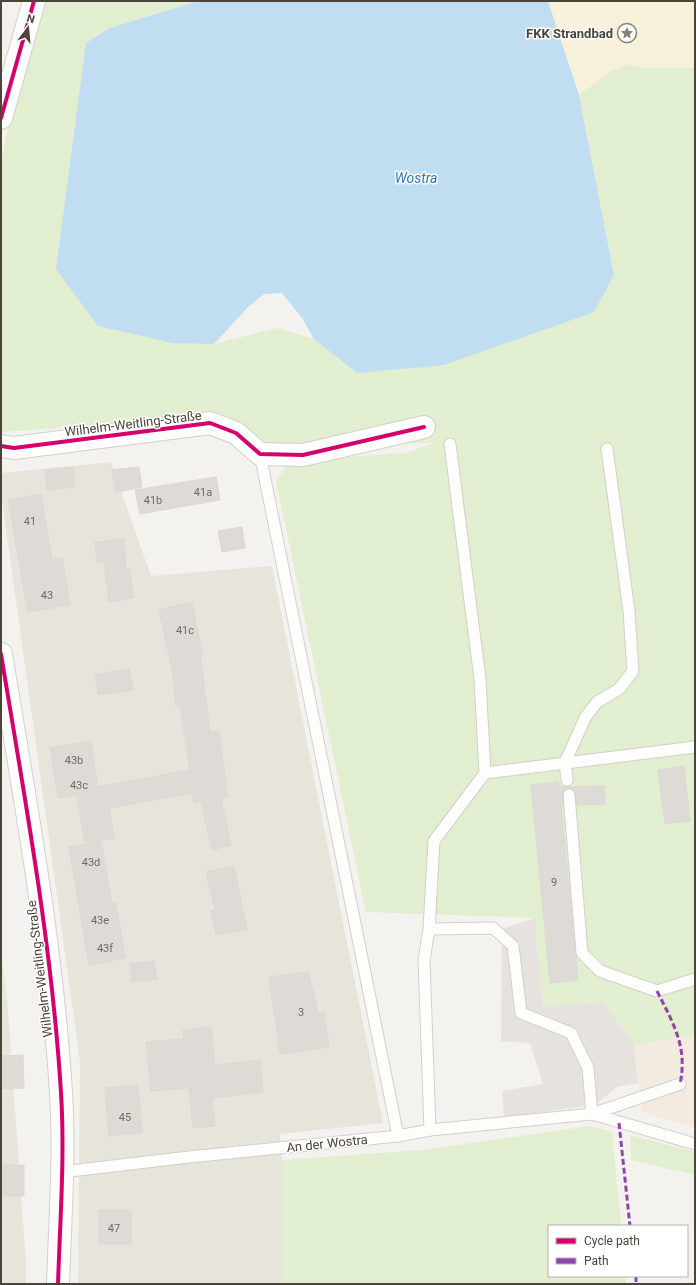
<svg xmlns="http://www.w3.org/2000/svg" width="696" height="1285" font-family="Roboto,sans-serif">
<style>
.residential{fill:#e7e4dc}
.commercial{fill:#f3ebdf}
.green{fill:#e1eecf}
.sand{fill:#f7f0da}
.parking{fill:#e6e3df}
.water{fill:#c0ddf1}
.building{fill:#dedbd6;stroke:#dcd9d4}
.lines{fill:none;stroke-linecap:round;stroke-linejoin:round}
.service-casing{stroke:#d2d0cb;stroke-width:13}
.minor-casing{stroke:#d2d0cb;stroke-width:24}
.tertiary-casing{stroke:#d2d0cb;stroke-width:24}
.service{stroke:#fdfdfc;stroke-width:11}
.minor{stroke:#fdfdfc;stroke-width:22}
.tertiary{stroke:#fdfdfc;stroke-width:22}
.quiet{stroke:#8e44ad;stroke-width:3;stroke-dasharray:6 3;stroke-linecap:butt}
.cycleway-casing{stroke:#fff;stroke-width:6}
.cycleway{stroke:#d6006c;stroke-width:4}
.labels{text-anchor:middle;stroke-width:3;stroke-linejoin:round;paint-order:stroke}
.number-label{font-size:11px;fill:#706a61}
.poi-label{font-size:13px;font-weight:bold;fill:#4b4439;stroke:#fff;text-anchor:end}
.street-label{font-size:13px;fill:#4b4439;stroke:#fff}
.water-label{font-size:14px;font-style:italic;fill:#2e7ab2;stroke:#fff}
</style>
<rect width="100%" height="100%" fill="#f4f2ee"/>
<!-- residential -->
<g class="residential">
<polygon points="111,462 151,576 272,566 383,1123 280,1134 282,1160 282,1284 78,1284 80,1062 1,493 1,473"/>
<polygon points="7,998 26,1263 26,1284 1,1284 1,1002"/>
</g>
<!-- commercial -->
<polygon class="commercial" points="695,1035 695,1128 642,1112 634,1045"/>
<!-- green -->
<g class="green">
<polygon points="42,1 198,1 110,28 214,344 277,328 314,339 357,373 614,275 579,95 613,70 627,64 645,68 695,68 695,1035 634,1045 604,1002 543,1008 535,918 366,912 276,481 290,461 405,453 435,443 264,445 215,411 132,423 1,432 1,162 8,128"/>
<polygon points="1,951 7,998 1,1002"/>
<polygon points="590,1126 612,1132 621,1226 549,1226 549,1276 625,1276 626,1284 282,1284 282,1160 422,1150"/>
<polygon points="630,1135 695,1152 695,1175 631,1160"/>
</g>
<!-- sand -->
<polygon class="sand" points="548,1 695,1 695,68 645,68 627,64 613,70 579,95"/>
<!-- parking -->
<polygon class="parking" points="535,918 543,1007 604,1002 634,1045 638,1083 617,1087 595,1105 504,1117 502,1091 543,1084 530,1043 501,1041 502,929"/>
<!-- water -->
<polygon class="water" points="198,1 548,1 579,95 614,275 594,312 444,365 357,373 314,339 302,318 282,293 264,294 249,306 214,344 173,343 98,326 56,269 86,43 110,28"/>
<!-- building -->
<g class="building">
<polygon points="73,467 75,487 47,490 45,470"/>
<polygon points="139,467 142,487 116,492 112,470"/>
<polygon points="216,477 220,500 140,514 135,490"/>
<polygon points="41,494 52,560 62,558 70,605 28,612 8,500"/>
<polygon points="242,527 245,548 222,552 218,531"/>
<polygon points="124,539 126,569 129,568 134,598 109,602 104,562 97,562 95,542"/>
<polygon points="192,602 202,653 200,654 210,732 219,731 228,797 221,799 231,845 212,850 201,802 194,803 192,793 109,808 114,838 85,843 77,795 58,798 50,748 91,741 98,787 190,770 180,706 176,707 172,669 159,610"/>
<polygon points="129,669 133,690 98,695 95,675"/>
<polygon points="684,766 690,821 665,824 658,770"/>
<polygon points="558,782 559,786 567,787 605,786 605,804 577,805 574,791 568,788 563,792 563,805 561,805 578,980 550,983 531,785"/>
<polygon points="101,842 112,904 116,903 125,958 89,965 69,847"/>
<polygon points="234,866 247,930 216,935 211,911 215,910 206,872"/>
<polygon points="154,961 157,979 132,982 130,964"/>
<polygon points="308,972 318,1012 324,1012 329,1047 280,1054 269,977"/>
<polygon points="211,1027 215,1065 260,1060 263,1092 212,1098 215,1126 193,1128 189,1088 151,1091 146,1042 184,1039 183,1030"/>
<polygon points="23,1055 24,1088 1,1089 1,1056"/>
<polygon points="138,1085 142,1133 109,1136 105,1088"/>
<rect x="1" y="1165" width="23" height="31"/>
<rect x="99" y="1210" width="32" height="34"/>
</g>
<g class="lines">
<defs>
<g id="service">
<polyline points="260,454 398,1136"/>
<polyline points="485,773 695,747"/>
<polyline points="567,780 565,763 585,718 597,702 619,689 633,671 629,611 607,449"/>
<polyline points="569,795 582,953 600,971 657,991 695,979"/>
<polyline points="429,929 493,928 513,946 521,1013 571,1033 588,1068 592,1114"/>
<polyline points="592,1114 695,1144"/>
<polyline points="430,1130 424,960 429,929 434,841 485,773 480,679 450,444"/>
<polyline points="62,1172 189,1157 398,1136 430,1130 592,1114 680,1084"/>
</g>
<g id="minor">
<polyline points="1,118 34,1"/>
<polyline points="1,446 14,448 210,423 236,433 260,454 303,455 424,427"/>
</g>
<path id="tertiary" d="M1,654C25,800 52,945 61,1093C65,1156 60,1221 58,1284"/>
</defs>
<!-- service casing -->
<use href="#service" class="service-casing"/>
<!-- minor casing -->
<use href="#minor" class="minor-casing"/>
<!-- tertiary casing -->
<use href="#tertiary" class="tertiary-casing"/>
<!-- service -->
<use href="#service" class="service"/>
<!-- minor -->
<use href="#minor" class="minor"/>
<!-- tertiary -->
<use href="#tertiary" class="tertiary"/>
<!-- quiet -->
<g class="quiet">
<path d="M657,991C673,1023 688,1047 680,1084"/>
<polyline points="619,1123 630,1226"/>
<polyline points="636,1276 636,1284"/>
</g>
<defs>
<g id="cycleway">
<polyline points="1,118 34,1"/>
<polyline points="1,446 14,448 210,423 236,433 260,454 303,455 424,427"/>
<path d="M1,654C25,800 52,945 61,1093C65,1156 60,1221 58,1284"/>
</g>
</defs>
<!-- cycleway casing -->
<use href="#cycleway" class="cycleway-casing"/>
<!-- cycleway -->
<use href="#cycleway" class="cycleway"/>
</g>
<!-- icons -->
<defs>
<symbol id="sight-ring" viewBox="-11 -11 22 22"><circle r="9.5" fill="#fff" stroke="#868178" stroke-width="1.5"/><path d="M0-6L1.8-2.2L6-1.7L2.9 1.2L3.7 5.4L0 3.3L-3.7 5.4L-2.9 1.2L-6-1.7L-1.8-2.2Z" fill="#868178"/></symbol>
</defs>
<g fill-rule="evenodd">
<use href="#sight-ring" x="616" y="22" width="22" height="22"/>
</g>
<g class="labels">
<!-- number labels -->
<g class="number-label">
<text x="203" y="496">41a</text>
<text x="153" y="504">41b</text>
<text x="30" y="525">41</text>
<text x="47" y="599">43</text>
<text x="185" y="634">41c</text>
<text x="74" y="764">43b</text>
<text x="79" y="789">43c</text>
<text x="91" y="866">43d</text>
<text x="554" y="886">9</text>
<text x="100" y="924">43e</text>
<text x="105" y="952">43f</text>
<text x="301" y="1016">3</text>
<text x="125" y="1121">45</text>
<text x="114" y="1232">47</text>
</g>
<!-- poi labels -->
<g class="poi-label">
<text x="613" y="38">FKK Strandbad</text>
</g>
<!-- street labels -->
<g class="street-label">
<text transform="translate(133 423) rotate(-7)" y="5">Wilhelm-Weitling-Straße</text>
<text transform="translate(39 969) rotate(-97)" y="5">Wilhelm-Weitling-Straße</text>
<text transform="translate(327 1143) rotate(-6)" y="5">An der Wostra</text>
</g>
<!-- water labels -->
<g class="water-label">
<text x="416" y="183">Wostra</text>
</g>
</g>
<!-- border -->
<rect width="696" height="1285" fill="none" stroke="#4b4439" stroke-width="4"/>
<!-- legend -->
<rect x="548" y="1225" width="140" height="52" fill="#ffffff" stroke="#b7b4b0"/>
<rect x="556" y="1238" width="20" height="6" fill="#d6006c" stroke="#b7b4b0"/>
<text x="584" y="1245" font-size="12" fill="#4b4439">Cycle path</text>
<rect x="556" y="1258" width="20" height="6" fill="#8e44ad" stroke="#b7b4b0"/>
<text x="584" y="1265" font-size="12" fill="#4b4439">Path</text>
<!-- north arrow -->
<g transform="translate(28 28) rotate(16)" stroke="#ffffff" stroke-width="3" paint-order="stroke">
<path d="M0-3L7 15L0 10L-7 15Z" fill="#4b4439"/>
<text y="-6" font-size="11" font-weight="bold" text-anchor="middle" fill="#4b4439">N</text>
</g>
</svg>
